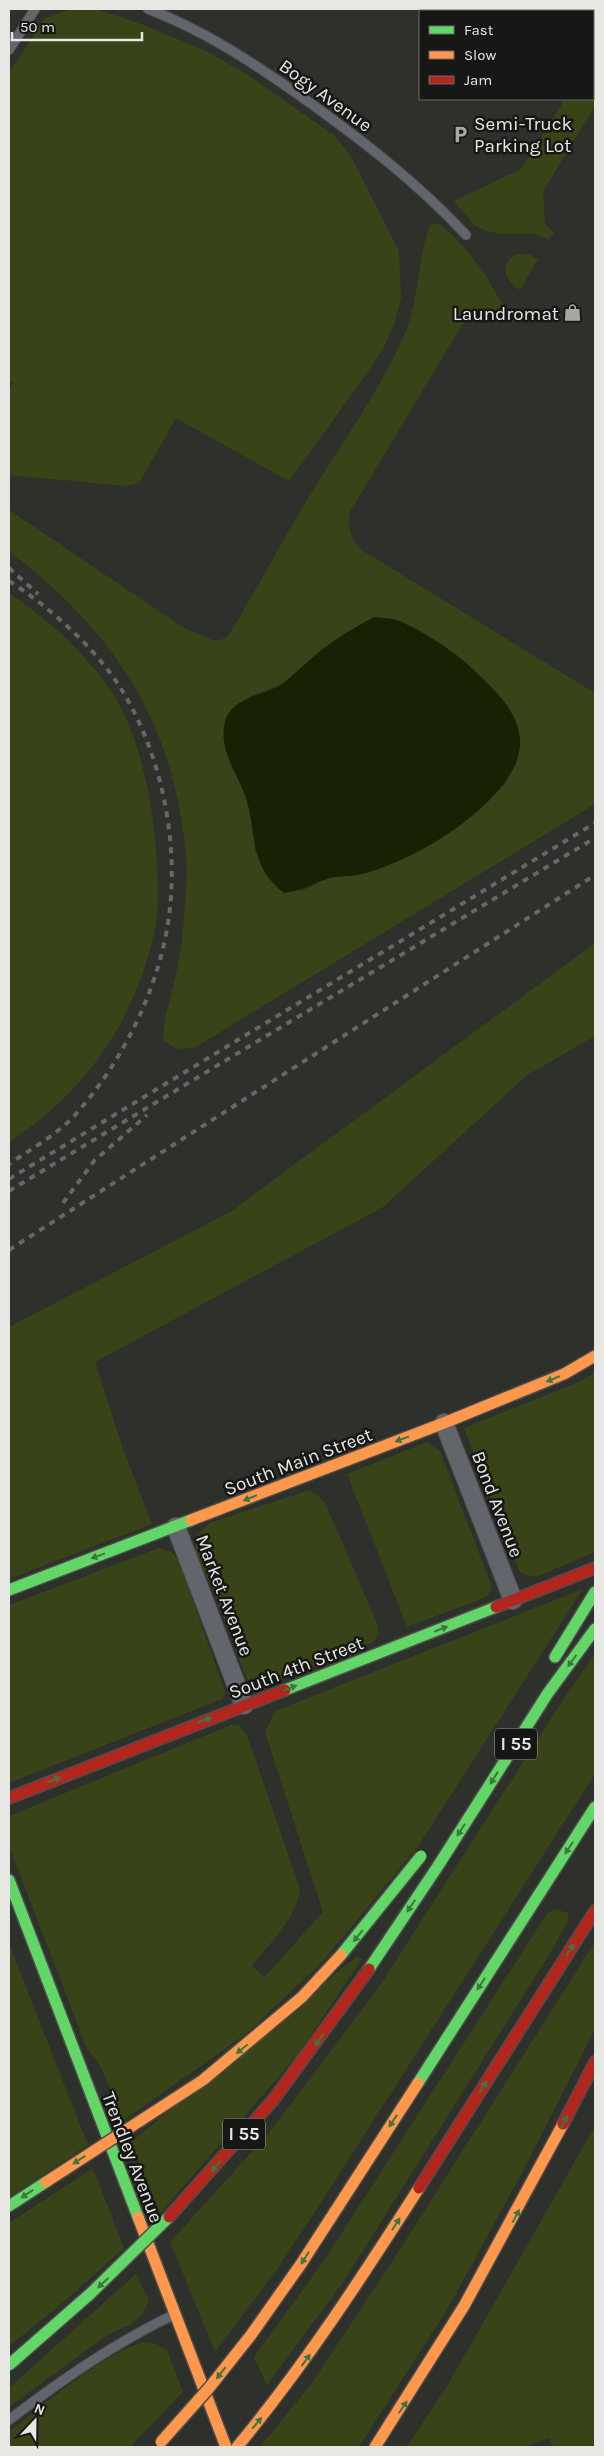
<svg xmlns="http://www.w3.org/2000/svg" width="604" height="2456" font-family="Karla,sans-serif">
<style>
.green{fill:#384417;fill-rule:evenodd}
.water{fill:#192104}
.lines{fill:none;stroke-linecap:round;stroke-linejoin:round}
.lane-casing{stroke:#4c4d4a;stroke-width:11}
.street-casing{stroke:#4c4d4a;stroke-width:20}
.fast-casing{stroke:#4c4d4a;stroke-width:14}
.slow-casing{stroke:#4c4d4a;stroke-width:14}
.jam-casing{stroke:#4c4d4a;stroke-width:14}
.lane{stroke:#62656b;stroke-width:9}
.street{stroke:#62656b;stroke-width:18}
.fast{stroke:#63d668;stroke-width:11}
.slow{stroke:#ff974d;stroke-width:11}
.jam{stroke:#b3261e;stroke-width:11}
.rail{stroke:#656768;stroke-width:4;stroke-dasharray:6 6;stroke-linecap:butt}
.fast-bridge-casing{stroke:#4c4d4a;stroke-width:14;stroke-linecap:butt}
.slow-bridge-casing{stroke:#4c4d4a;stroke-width:14;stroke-linecap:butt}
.jam-bridge-casing{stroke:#4c4d4a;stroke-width:14;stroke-linecap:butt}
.fast-bridge{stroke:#63d668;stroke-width:11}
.slow-bridge{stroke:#ff974d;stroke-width:11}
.jam-bridge{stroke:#b3261e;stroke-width:11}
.oneway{fill:#3d773f}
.labels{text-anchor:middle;stroke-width:5;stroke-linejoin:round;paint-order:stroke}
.shield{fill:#171816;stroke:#a9aaa6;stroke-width:1}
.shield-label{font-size:18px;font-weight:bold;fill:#e7e8e4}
.street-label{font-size:19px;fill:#e7e8e4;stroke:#171816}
.poi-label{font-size:19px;fill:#e7e8e4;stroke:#171816;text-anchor:start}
</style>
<rect width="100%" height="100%" fill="#2e302c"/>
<!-- green -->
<g class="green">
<polygon points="71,9 95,9 139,23 206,51 248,75 335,136 351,156 399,251 401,298 394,325 384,347 368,372 289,481 176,418 139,483 125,486 9,475 9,390 13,383 9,380 9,73 44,19"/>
<polygon points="595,51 595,106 543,191 545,223 554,233 548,239 532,234 500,234 484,230 475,226 454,201 521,169 565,99 593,99 593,55"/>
<path d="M438,223C456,237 472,255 485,275C493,287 498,299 508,310L504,317C488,310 475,313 462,325L350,512C347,530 350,541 365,552L595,693V804L194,1048L176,1049L163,1040C163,1017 172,996 176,974C180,956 183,936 184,917C185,898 188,876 186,857C175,723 114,631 9,551V510L184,628L215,641L227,638C256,591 282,541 311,493C343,442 379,391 404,336C419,302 417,261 430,225ZM348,631L432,640L474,670L500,696L515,720L520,740L517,762L504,785L470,817L437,841L398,861L359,875L328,878L302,891L255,852L254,829L248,802L231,765L224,742V725L247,698L284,683L319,652Z"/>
<path d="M516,254H528L538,259L520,290C505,281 498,264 516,254Z"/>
<path d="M9,593C46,618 81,649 108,686C131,719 143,762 150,802C156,837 162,900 154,934C134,1022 85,1093 9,1142Z"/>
<polygon points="595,943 595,1036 526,1076 383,1207 95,1362 123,1449 152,1524 9,1579 9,1327 230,1212"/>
<polygon points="595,1372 595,1552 536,1577 526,1575 519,1571 464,1428 579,1382"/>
<polygon points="427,1442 440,1451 492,1587 488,1595 481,1599 407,1627 347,1474"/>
<polygon points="310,1490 324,1501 360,1583 378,1627 378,1635 373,1642 270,1683 256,1685 247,1679 213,1590 195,1551 197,1536 209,1523"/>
<polygon points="159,1548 172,1552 179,1561 225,1692 222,1699 9,1783 9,1605"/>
<path d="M583,1589L417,1848L322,1962L246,2034L117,2125L108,2097L110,2088L99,2063L87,2049L9,1846V1816L231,1725H238L247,1735L300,1889C296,1919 271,1942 252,1965L264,1978L323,1912L265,1732L275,1711Z"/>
<polygon points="595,1654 595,1774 324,2198 275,2272 215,2352 170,2242 267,2135 377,1990 566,1695"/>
<polygon points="554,1909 568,1913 568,1921 552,1950 344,2281 267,2385 254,2357 323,2262 546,1915"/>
<polygon points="595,1942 595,2029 524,2169 448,2308 359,2447 260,2447 312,2383 397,2254"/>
<polygon points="9,1944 88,2145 9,2197"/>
<polygon points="357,1956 362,1959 297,2056 160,2213 131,2142"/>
<polygon points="595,2126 595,2447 553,2447 549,2438 526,2447 407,2447 450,2381"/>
<polygon points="93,2168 124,2248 65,2301 9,2346 9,2223"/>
<polygon points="136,2274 149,2301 142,2314 132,2324 107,2335 9,2407 9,2388"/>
<path d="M142,2342L155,2344L167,2350L183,2392L130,2447H9V2432C51,2399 92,2362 142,2342Z"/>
</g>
<!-- water -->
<path class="water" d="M374,617C381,618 390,618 397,620C426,632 459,654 481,677C498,693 519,715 520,740C523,790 437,846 396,862C384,867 370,873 357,875C347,877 336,875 327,879C311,884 302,891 284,893C251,866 257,844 248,805C242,778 220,756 224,727C228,695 266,697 285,682C297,672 308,661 320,651C337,638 355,627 374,617Z"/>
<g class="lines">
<defs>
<g id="lane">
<path d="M148,9C206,31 255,64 306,100C363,141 418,183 466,235"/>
<polyline points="9,50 35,9"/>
<path d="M9,2420C63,2379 113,2344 175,2314"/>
</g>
<g id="street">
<polyline points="444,1423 513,1600"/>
<polyline points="176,1527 244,1705"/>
</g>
<g id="fast">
<polyline points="9,1590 191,1520"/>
<polyline points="555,1657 595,1592"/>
<polyline points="285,1690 496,1607"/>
<polyline points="438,1866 548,1693 595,1629"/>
<polyline points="9,1880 138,2217"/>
<polyline points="418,2083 595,1807"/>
<polyline points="9,2206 46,2182"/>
</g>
<g id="slow">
<polyline points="191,1520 444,1423 564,1374 595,1356"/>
<polyline points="138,2217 226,2447"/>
<polyline points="251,2335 301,2264 418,2083"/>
<path d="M237,2447C305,2365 362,2277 419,2188"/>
<polyline points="375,2447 464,2306 563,2124"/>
</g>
<g id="jam">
<polyline points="496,1607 595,1568"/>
<polyline points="9,1798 285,1690"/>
<polyline points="563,2124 595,2062"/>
<polyline points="419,2188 595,1911"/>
</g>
</defs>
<!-- lane casing -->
<use href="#lane" class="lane-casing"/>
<!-- street casing -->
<use href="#street" class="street-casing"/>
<!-- fast casing -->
<use href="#fast" class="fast-casing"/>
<!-- slow casing -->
<use href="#slow" class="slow-casing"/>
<!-- jam casing -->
<use href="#jam" class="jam-casing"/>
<!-- lane -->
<use href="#lane" class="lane"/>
<!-- street -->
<use href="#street" class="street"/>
<!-- fast -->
<use href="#fast" class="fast"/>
<!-- slow -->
<use href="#slow" class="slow"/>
<!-- jam -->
<use href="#jam" class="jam"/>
<!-- rail -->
<g class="rail">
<polyline points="9,568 38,594"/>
<path d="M9,581C47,605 93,646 118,684C159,747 178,833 170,908C162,983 125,1059 75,1115C58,1134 31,1149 9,1164"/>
<polyline points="9,1179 595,823"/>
<polyline points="9,1191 595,838"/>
<polyline points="63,1203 94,1161 147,1115"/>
<polyline points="9,1250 595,875"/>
</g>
<defs>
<g id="fast-bridge">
<polyline points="341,1955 421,1856"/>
<polyline points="369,1969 438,1866"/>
<polyline points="9,2365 90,2294 169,2217"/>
</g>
<g id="slow-bridge">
<polyline points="46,2182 203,2080 302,1997 341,1955"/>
<polyline points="161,2442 209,2388 251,2335"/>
</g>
<polyline id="jam-bridge" points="169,2217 274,2099 369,1969"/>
</defs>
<!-- fast-bridge casing -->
<use href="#fast-bridge" class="fast-bridge-casing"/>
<!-- slow-bridge casing -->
<use href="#slow-bridge" class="slow-bridge-casing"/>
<!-- jam-bridge casing -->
<use href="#jam-bridge" class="jam-bridge-casing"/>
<!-- fast-bridge -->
<use href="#fast-bridge" class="fast-bridge"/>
<!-- slow-bridge -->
<use href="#slow-bridge" class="slow-bridge"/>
<!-- jam-bridge -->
<use href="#jam-bridge" class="jam-bridge"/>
</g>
<!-- one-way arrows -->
<defs><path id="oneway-solid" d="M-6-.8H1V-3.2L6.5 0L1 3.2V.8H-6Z" transform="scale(1.25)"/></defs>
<g class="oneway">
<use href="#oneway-solid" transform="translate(553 1379) rotate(158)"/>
<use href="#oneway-solid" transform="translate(402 1439) rotate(159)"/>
<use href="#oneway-solid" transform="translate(250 1498) rotate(158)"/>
<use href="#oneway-solid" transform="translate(98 1556) rotate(160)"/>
<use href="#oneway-solid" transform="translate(441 1629) rotate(-22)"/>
<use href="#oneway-solid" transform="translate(572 1661) rotate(126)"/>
<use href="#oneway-solid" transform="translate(290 1688) rotate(-21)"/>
<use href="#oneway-solid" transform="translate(205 1720) rotate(-21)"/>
<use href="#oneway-solid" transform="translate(494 1778) rotate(122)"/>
<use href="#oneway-solid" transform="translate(54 1780) rotate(-21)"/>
<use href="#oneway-solid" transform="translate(461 1830) rotate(123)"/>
<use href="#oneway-solid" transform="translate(569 1848) rotate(123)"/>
<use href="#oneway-solid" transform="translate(411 1906) rotate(124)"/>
<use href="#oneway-solid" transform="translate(358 1936) rotate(129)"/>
<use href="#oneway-solid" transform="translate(570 1950) rotate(-58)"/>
<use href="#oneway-solid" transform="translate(481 1984) rotate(123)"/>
<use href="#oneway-solid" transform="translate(319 2040) rotate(125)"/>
<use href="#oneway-solid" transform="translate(242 2049) rotate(141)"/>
<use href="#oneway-solid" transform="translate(483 2087) rotate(-58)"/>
<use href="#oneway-solid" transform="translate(393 2121) rotate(123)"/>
<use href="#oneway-solid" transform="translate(564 2122) rotate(-63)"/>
<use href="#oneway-solid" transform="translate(79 2160) rotate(147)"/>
<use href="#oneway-solid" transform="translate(216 2166) rotate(131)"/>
<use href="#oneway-solid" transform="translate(27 2194) rotate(146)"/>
<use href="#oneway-solid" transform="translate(516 2216) rotate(-62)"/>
<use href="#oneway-solid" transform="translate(396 2224) rotate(-57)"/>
<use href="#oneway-solid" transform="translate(305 2258) rotate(123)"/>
<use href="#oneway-solid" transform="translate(103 2283) rotate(137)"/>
<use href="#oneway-solid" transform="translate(306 2360) rotate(-54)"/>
<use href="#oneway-solid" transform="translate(221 2373) rotate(128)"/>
<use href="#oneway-solid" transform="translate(403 2407) rotate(-56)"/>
<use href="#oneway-solid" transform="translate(257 2423) rotate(-50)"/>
</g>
<!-- icons -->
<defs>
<symbol id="parking-bare" viewBox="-9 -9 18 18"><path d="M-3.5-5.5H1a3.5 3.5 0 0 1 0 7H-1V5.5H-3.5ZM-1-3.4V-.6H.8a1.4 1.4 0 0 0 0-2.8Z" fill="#a6a8a4" stroke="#171816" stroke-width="2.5" paint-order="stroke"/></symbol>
<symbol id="shop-bare" viewBox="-9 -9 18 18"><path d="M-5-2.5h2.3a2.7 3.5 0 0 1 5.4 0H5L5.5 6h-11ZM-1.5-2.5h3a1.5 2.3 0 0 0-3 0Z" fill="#a6a8a4" stroke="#171816" stroke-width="2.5" paint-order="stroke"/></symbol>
</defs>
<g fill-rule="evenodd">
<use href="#parking-bare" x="448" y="122" width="25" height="25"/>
<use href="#shop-bare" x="560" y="300" width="25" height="25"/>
</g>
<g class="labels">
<!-- shield labels -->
<g class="shield">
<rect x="495" y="1728.5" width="42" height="31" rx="4"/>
<rect x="223" y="2118.5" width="42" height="31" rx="4"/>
</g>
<g class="shield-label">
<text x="516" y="1750">I 55</text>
<text x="244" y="2140">I 55</text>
</g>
<!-- street labels -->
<g class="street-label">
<text transform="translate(326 95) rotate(36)" y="7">Bogy Avenue</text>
<text transform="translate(298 1461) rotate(-21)" y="7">South Main Street</text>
<text transform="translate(498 1504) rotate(69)" y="7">Bond Avenue</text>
<text transform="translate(225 1595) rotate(69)" y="7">Market Avenue</text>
<text transform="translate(296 1667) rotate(-21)" y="7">South 4th Street</text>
<text transform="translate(133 2157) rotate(69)" y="7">Trendley Avenue</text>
</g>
<!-- poi labels -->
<g class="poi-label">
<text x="474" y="130">Semi-Truck<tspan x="474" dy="22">Parking Lot</tspan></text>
<text x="559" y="320" text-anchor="end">Laundromat</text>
</g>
</g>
<!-- border -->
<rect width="604" height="2456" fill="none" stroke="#e7e8e4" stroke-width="20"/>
<!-- legend -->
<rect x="419" y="10" width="175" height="90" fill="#171816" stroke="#6a6b68"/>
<rect x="429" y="26" width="25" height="8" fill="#63d668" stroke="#6a6b68"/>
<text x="464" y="35" font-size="15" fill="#e7e8e4">Fast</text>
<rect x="429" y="51" width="25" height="8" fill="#ff974d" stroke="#6a6b68"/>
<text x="464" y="60" font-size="15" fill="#e7e8e4">Slow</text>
<rect x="429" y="76" width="25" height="8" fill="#b3261e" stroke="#6a6b68"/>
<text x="464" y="85" font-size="15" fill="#e7e8e4">Jam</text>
<!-- north arrow -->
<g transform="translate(35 2421) rotate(22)" stroke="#171816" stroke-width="4" paint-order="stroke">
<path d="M0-4L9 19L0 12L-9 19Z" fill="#e7e8e4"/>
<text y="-8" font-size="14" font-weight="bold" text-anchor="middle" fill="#e7e8e4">N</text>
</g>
<!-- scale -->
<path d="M12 32v8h130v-8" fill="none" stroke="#e7e8e4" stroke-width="2.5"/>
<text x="20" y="32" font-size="15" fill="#e7e8e4" stroke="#171816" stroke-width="4" paint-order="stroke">50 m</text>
</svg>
